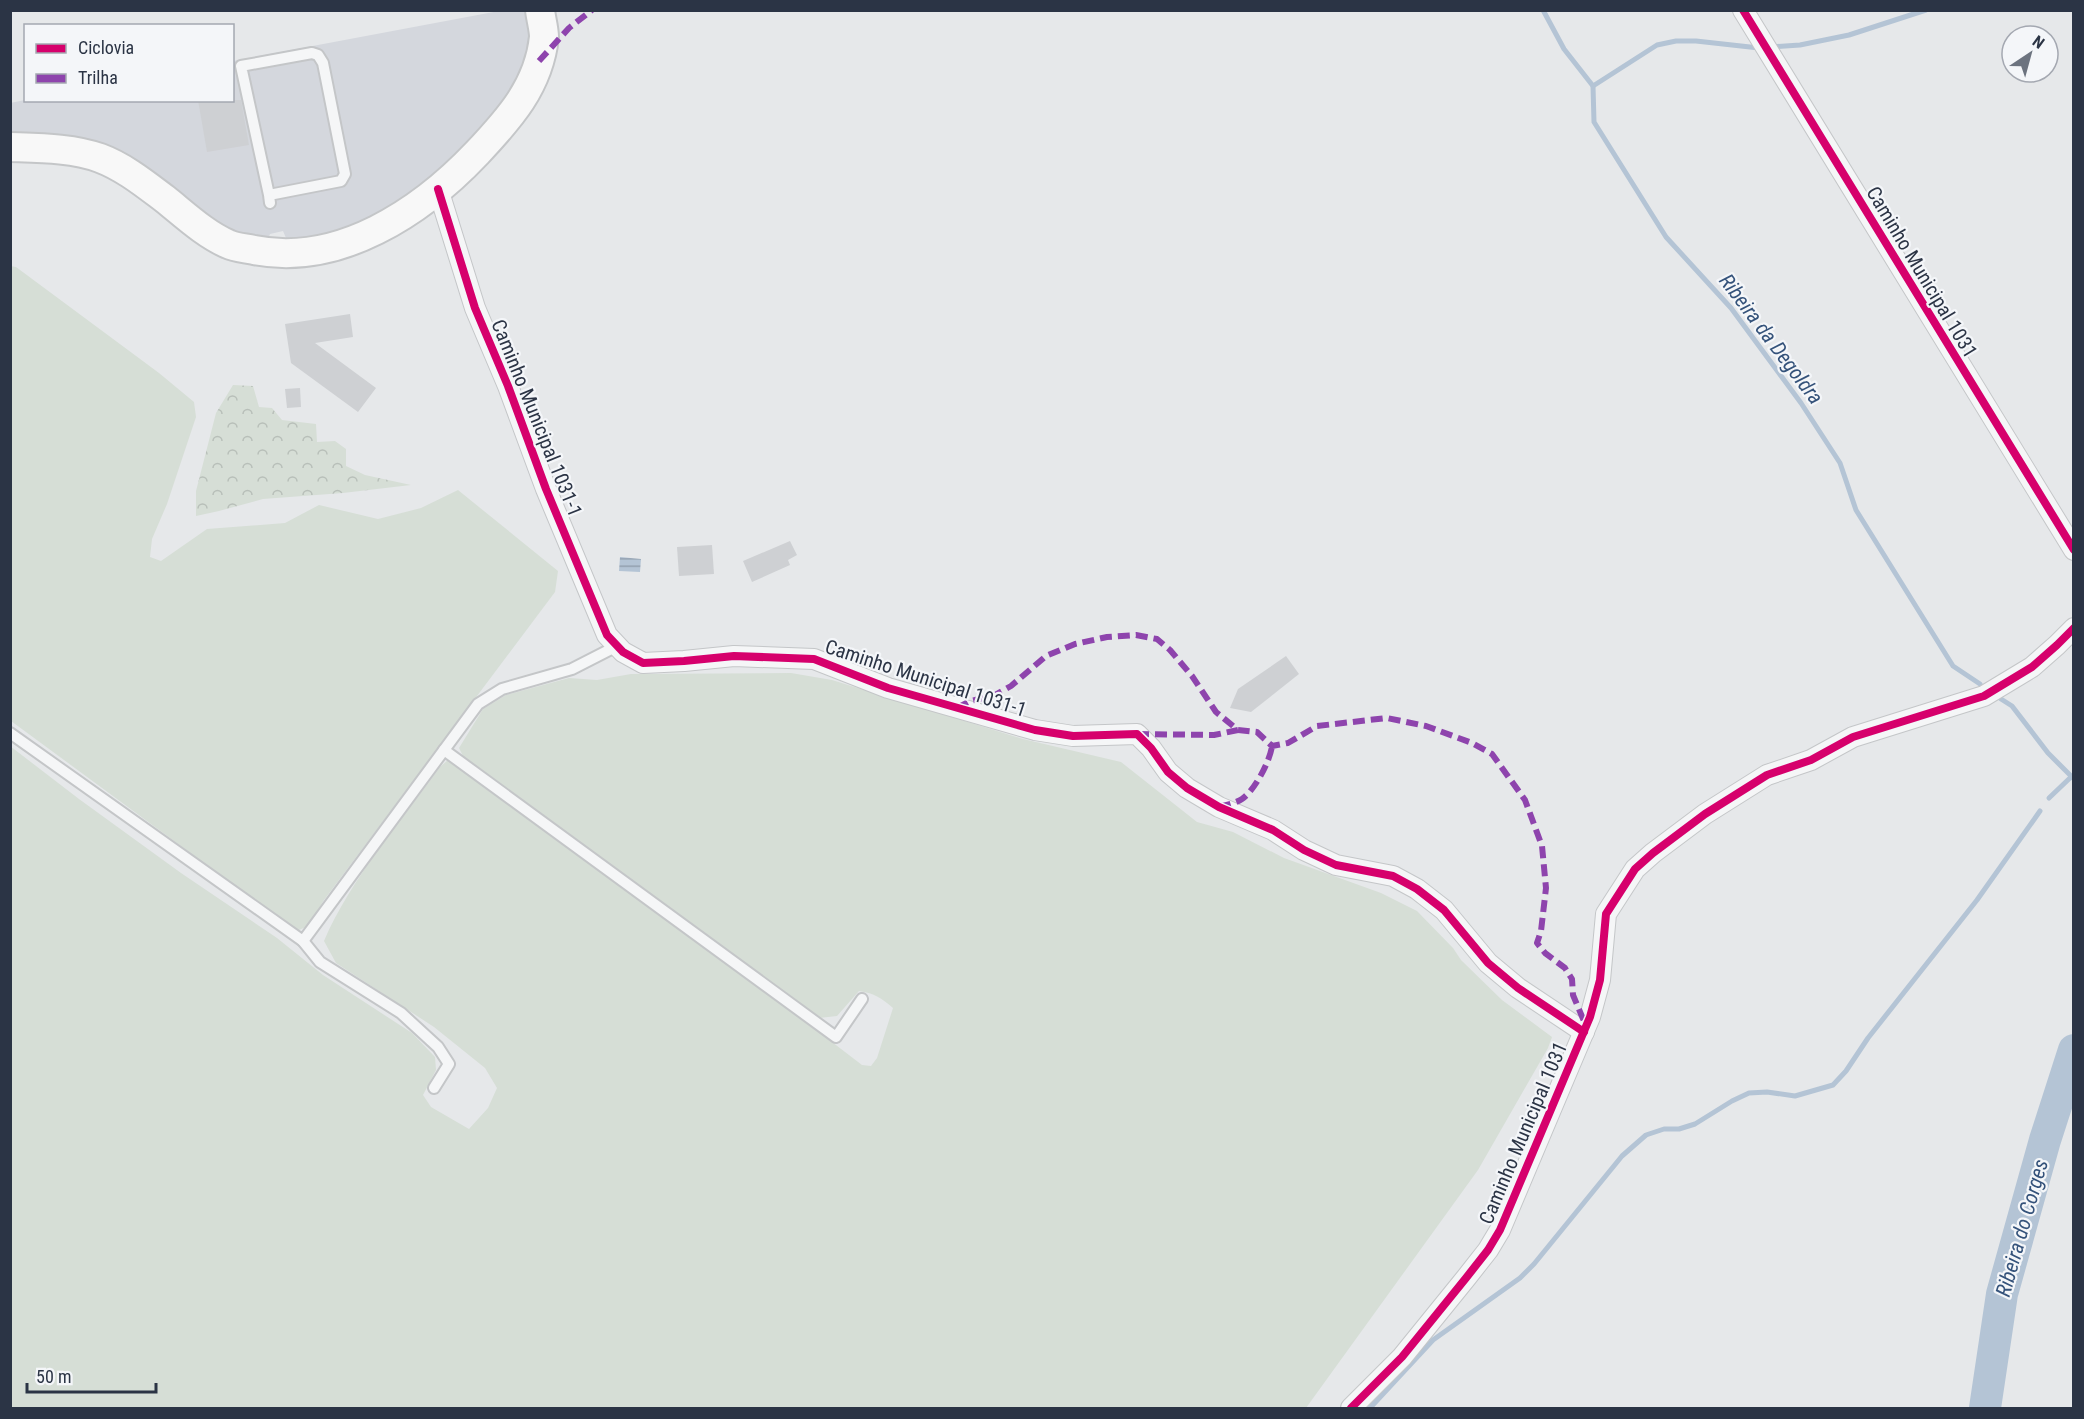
<svg xmlns="http://www.w3.org/2000/svg" width="2084" height="1419" font-family="'Roboto Condensed',sans-serif">
<style>
.built{fill:#d4d7dd}
.grass{fill:#d6ded6}
.forest{fill:url(#forest-crowns)}
.water{fill:url(#water-rules)}
.lines{fill:none;stroke-linecap:round;stroke-linejoin:round}
.stream{stroke:#b4c4d5;stroke-width:5}
.river{stroke:#b4c4d5;stroke-width:32}
.building{fill:#ced0d3}
.service-casing{stroke:#c4c6c8;stroke-width:14}
.minor-casing{stroke:#c4c6c8;stroke-width:22}
.secondary-casing{stroke:#c4c6c8;stroke-width:32}
.service{stroke:#f5f6f7;stroke-width:10}
.minor{stroke:#f5f6f7;stroke-width:20}
.secondary{stroke:#f8f8f8;stroke-width:28}
.quiet{stroke:#8e44ad;stroke-width:6;stroke-dasharray:12 6;stroke-linecap:butt}
.cycleway-casing{stroke:#f4f6f9;stroke-width:11}
.cycleway{stroke:#d6006c;stroke-width:8}
.labels{text-anchor:middle;stroke-width:4.5;stroke-linejoin:round;paint-order:stroke}
.street-label{font-size:20px;fill:#2b3445;stroke:#f4f6f9}
.water-label{font-size:21px;font-style:italic;fill:#34527a;stroke:#f4f6f9}
</style>
<defs>
<pattern id="forest-crowns" width="20" height="18" patternUnits="userSpaceOnUse" patternTransform="scale(1.5)"><rect width="20" height="18" fill="#d6ded6"/><path d="M2 6a3 3 0 1 1 6 0M12 15a3 3 0 1 1 6 0" fill="none" stroke="#b8bfb9"/></pattern>
<pattern id="water-rules" width="6" height="5" patternUnits="userSpaceOnUse" patternTransform="scale(1.5)"><rect width="6" height="5" fill="#b4c4d5"/><path d="M0 2.5h6" fill="none" stroke="#93a0af"/></pattern>
</defs>
<rect width="100%" height="100%" fill="#e6e8ea"/>
<!-- built -->
<polygon class="built" points="499,11 531,11 531,41 528,62 516,85 464,153 398,202 361,223 312,241 294,243 286,238 283,231 270,234 268,239 227,230 139,166 11,135 10,103 25,100 232,100 233,61"/>
<!-- grass -->
<g class="grass">
<polygon points="10,266 16,267 159,373 194,402 196,417 167,504 152,539 150,557 161,561 207,529 285,523 319,505 378,519 421,508 458,490 558,571 555,592 324,900 308,926 299,930 287,924 11,721"/>
<path d="M791,673L832,680L1023,739L1121,762L1197,822L1233,832L1284,858L1381,893L1417,911L1453,948L1461,960L1502,1000L1552,1037L1548,1048L1478,1170L1306,1408H11L10,746L79,799L181,873L277,938L323,975L412,1033L435,1057L436,1070L423,1095L431,1107L469,1129L488,1108L497,1088L485,1068L434,1027L336,963L324,941C350,880 401,821 440,767L448,760L721,957L862,1065L871,1066L877,1058L893,1008C882,998 873,993 859,991L837,1016L819,1018L463,756L459,748L483,709L506,695L569,678L597,680L631,674Z"/>
</g>
<!-- forest -->
<polygon class="forest" points="233,385 253,386 259,407 272,408 282,420 316,424 317,442 335,441 346,449 346,466 365,475 411,485 343,493 263,499 219,511 196,516 196,491 216,413"/>
<!-- water -->
<polygon class="water" points="620,557 641,559 640,572 619,571"/>
<g class="lines">
<!-- stream -->
<g class="stream">
<polyline points="1543,10 1564,49 1593,86 1594,122 1666,237 1731,308 1801,403 1840,463 1856,510 1953,666 1980,684"/>
<polyline points="1771,47 1800,45 1849,35 1926,10"/>
<polyline points="1593,86 1657,45 1676,41 1696,41 1759,48"/>
<polyline points="2001,699 2012,706 2048,753 2074,779"/>
<polyline points="2049,798 2071,777"/>
<polyline points="1370,1408 1433,1340 1520,1278 1534,1264 1622,1156 1646,1135 1664,1129 1679,1129 1695,1124 1732,1101 1749,1093 1767,1092 1795,1096 1833,1085 1846,1071 1868,1038 1977,900 2040,811"/>
</g>
<!-- river -->
<polyline class="river" points="1985,1408 2002,1294 2045,1140 2074,1050"/>
</g>
<!-- building -->
<g class="building">
<polygon points="198,100 241,100 249,145 207,152"/>
<polygon points="350,314 353,337 315,343 376,388 358,412 291,363 285,324"/>
<polygon points="300,388 301,407 287,408 285,389"/>
<polygon points="790,541 797,555 788,560 790,565 752,582 743,561"/>
<polygon points="712,545 714,574 679,576 677,547"/>
<polygon points="1286,656 1299,674 1251,712 1230,708 1238,689"/>
</g>
<g class="lines">
<defs>
<g id="service">
<polyline points="269,195 341,181 345,174 323,63 318,55 312,53 241,66 269,195 270,203"/>
<polyline points="10,733 303,941 478,704 502,689 572,669 617,646"/>
<polyline points="444,750 836,1037 862,999"/>
<polyline points="303,941 320,962 401,1013 438,1047 449,1064 434,1088"/>
</g>
<g id="minor">
<polyline points="1743,10 2074,550"/>
<polyline points="438,189 475,308 508,386 546,489 607,635 623,652 643,663 684,661 734,656 814,659 888,688 1035,730 1073,736 1137,734 1151,748 1168,772 1187,788 1219,807 1273,830 1304,850 1336,865 1393,876 1417,889 1444,910 1488,963 1518,988 1584,1032"/>
<polyline points="1351,1408 1402,1357 1466,1278 1488,1250 1500,1230 1590,1017 1600,980 1606,914 1635,869 1653,853 1705,814 1767,775 1811,760 1853,737 1984,696 2032,667 2057,645 2074,628"/>
</g>
<path id="secondary" d="M10,147C39,148 73,148 100,158C124,167 145,184 165,199C185,215 205,234 228,244C236,248 246,248 254,250C339,267 421,212 477,153C509,119 539,86 544,37C544,29 541,19 540,10"/>
</defs>
<!-- service casing -->
<use href="#service" class="service-casing"/>
<!-- minor casing -->
<use href="#minor" class="minor-casing"/>
<!-- secondary casing -->
<use href="#secondary" class="secondary-casing"/>
<!-- service -->
<use href="#service" class="service"/>
<!-- minor -->
<use href="#minor" class="minor"/>
<!-- secondary -->
<use href="#secondary" class="secondary"/>
<!-- quiet -->
<g class="quiet">
<polyline points="539,61 569,28 592,10"/>
<polyline points="957,708 970,701 993,696 1011,686 1046,656 1075,644 1107,637 1136,635 1157,639 1170,650 1192,676 1216,712 1238,730 1257,732 1272,746 1288,743 1317,726 1387,718 1426,726 1472,743 1492,754 1525,800 1542,846 1546,888 1541,931 1537,943 1545,953 1565,968 1572,979 1573,995 1586,1026"/>
<polyline points="1137,734 1214,735 1238,730"/>
<path d="M1219,807C1226,805 1236,803 1242,799C1255,790 1270,761 1272,746"/>
</g>
<defs>
<g id="cycleway">
<polyline points="1743,10 2074,550"/>
<polyline points="438,189 475,308 508,386 546,489 607,635 623,652 643,663 684,661 734,656 814,659 888,688 1035,730 1073,736 1137,734 1151,748 1168,772 1187,788 1219,807 1273,830 1304,850 1336,865 1393,876 1417,889 1444,910 1488,963 1518,988 1584,1032"/>
<polyline points="1351,1408 1402,1357 1466,1278 1488,1250 1500,1230 1590,1017 1600,980 1606,914 1635,869 1653,853 1705,814 1767,775 1811,760 1853,737 1984,696 2032,667 2057,645 2074,628"/>
</g>
</defs>
<!-- cycleway casing -->
<use href="#cycleway" class="cycleway-casing"/>
<!-- cycleway -->
<use href="#cycleway" class="cycleway"/>
</g>
<g class="labels">
<!-- street labels -->
<g class="street-label">
<text transform="translate(1922 272) rotate(59)" y="7">Caminho Municipal 1031</text>
<text transform="translate(537 418) rotate(68)" y="7">Caminho Municipal 1031-1</text>
<text transform="translate(926 678) rotate(18)" y="7">Caminho Municipal 1031-1</text>
<text transform="translate(1523 1133) rotate(-67)" y="7">Caminho Municipal 1031</text>
</g>
<!-- water labels -->
<g class="water-label">
<text transform="translate(1771 339) rotate(53)" y="7">Ribeira da Degoldra</text>
<text transform="translate(2022 1228) rotate(-74)" y="7">Ribeira do Corges</text>
</g>
</g>
<!-- border -->
<rect width="2084" height="1419" fill="none" stroke="#2b3445" stroke-width="24"/>
<!-- legend -->
<rect x="24" y="24" width="210" height="78" fill="#f4f6f9" stroke="#a4a8b1" stroke-width="1.5"/>
<rect x="36" y="44" width="30" height="9" fill="#d6006c" stroke="#a4a8b1" stroke-width="1.5"/>
<text x="78" y="54" font-size="18" fill="#2b3445">Ciclovia</text>
<rect x="36" y="74" width="30" height="9" fill="#8e44ad" stroke="#a4a8b1" stroke-width="1.5"/>
<text x="78" y="84" font-size="18" fill="#2b3445">Trilha</text>
<!-- north arrow -->
<g transform="translate(2030 54) rotate(36)"><circle r="28" fill="#f4f6f9" stroke="#a4a8b1" stroke-width="1.5"/>
<path d="M0-4.5L10 22L0 15L-10 22Z" fill="#6c737f"/>
<text y="-9" font-size="16" font-weight="bold" text-anchor="middle" fill="#2b3445">N</text>
</g>
<!-- scale -->
<path d="M27 1383v9h129v-9" fill="none" stroke="#2b3445" stroke-width="3"/>
<text x="36" y="1383" font-size="18" fill="#2b3445" stroke="#f4f6f9" stroke-width="4.5" paint-order="stroke">50 m</text>
</svg>
